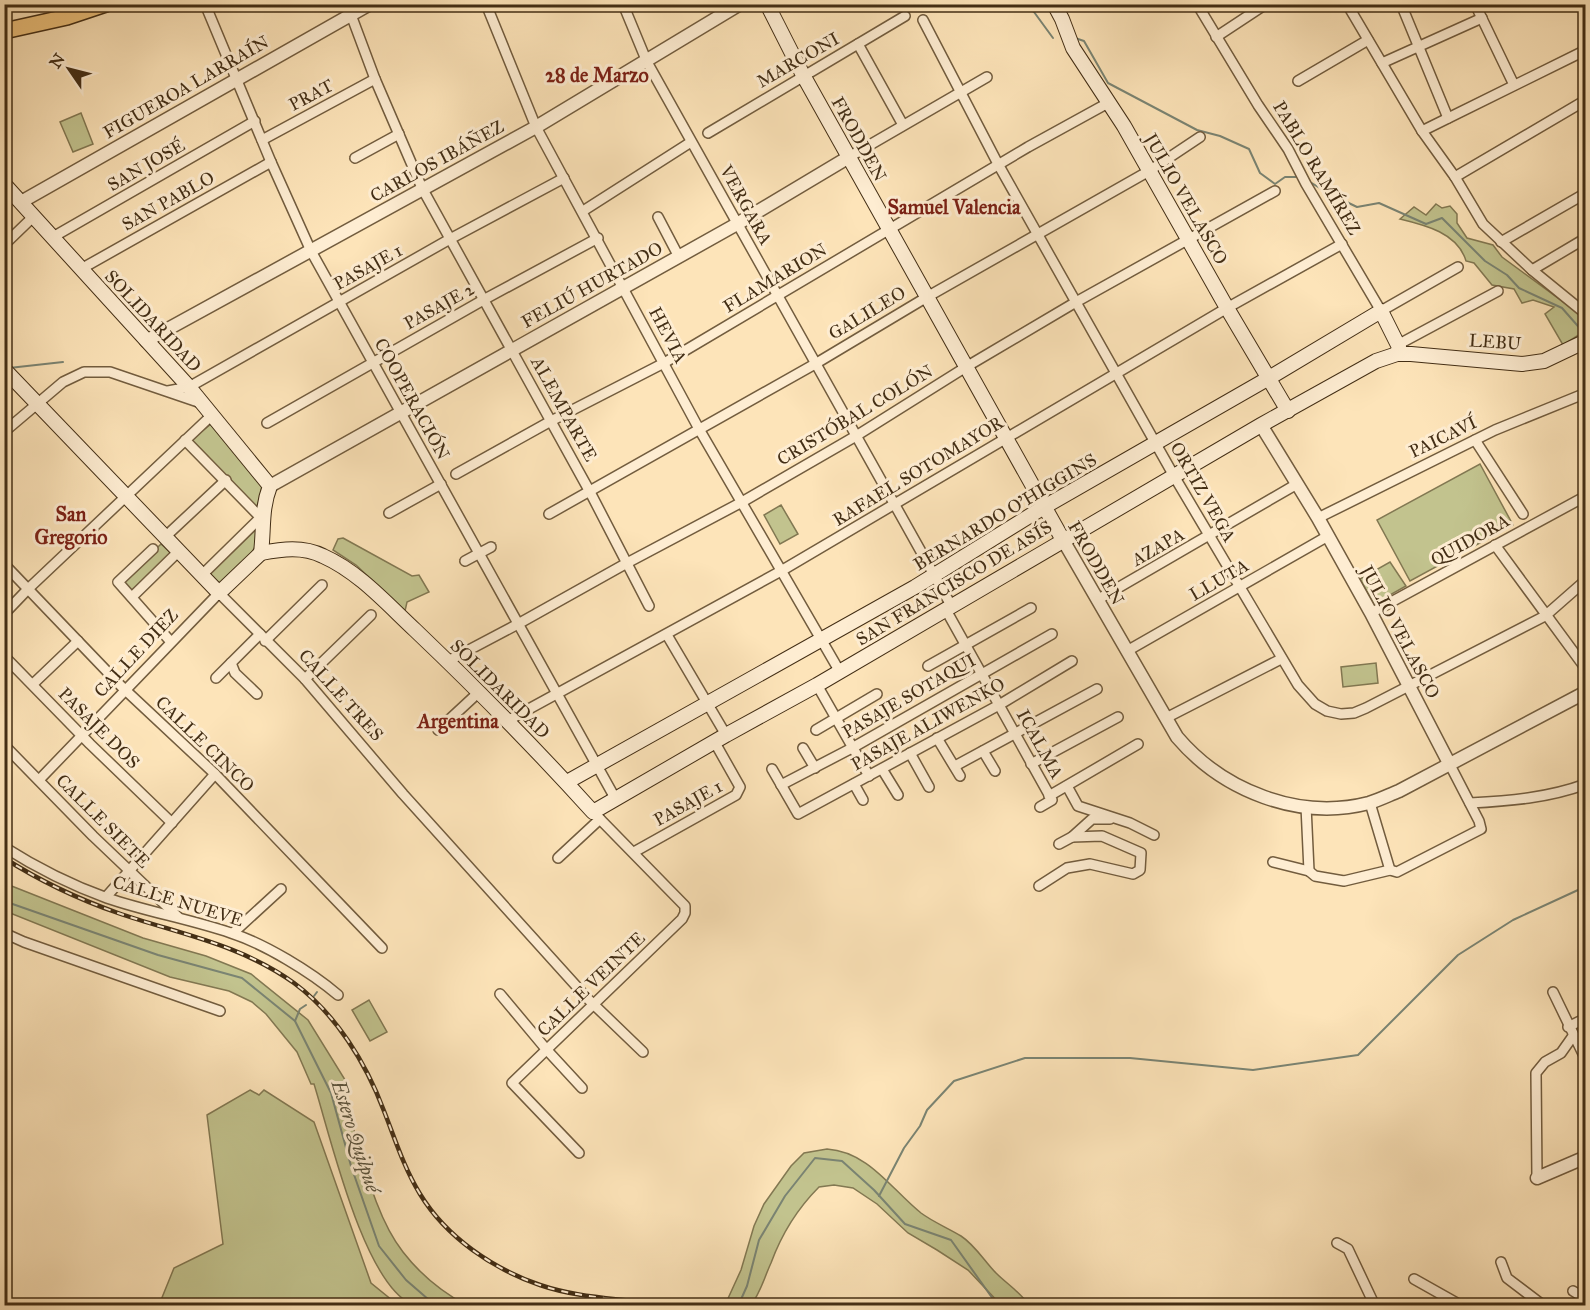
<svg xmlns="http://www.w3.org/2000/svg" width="1590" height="1310" font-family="'IM FELL Great Primer',serif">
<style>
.green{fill:#c2c38e;stroke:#827852;stroke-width:1.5}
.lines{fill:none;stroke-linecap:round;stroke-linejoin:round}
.stream{stroke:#7a8473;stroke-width:2}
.minor-casing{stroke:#725c3e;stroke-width:12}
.tertiary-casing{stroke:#725c3e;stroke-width:15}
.secondary-casing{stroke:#432e15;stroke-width:16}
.primary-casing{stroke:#432e15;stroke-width:18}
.minor{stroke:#feedd2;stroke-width:9}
.tertiary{stroke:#feedd2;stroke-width:12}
.secondary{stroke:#feedd2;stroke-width:14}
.primary{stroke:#eec27c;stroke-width:15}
.rail-casing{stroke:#432e15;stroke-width:4.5}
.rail{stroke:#feedd2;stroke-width:2;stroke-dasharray:7;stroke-linecap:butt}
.labels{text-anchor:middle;stroke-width:6;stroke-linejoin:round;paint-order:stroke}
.street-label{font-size:18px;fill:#432e15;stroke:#feedd2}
.neighbourhood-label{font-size:20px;font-weight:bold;fill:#7a1f14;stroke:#feedd2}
.water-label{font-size:20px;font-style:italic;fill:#5a523c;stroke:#feedd2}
</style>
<rect width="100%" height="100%" fill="#fde4b9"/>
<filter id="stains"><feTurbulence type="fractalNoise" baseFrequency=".00333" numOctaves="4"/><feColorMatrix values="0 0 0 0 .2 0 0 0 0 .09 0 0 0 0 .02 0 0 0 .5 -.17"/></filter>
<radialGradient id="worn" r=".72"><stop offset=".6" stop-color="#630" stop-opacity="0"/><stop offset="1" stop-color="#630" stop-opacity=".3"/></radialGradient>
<!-- green -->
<g class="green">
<polygon points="81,113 93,144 73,152 60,122"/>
<path d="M1436,204L1442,208L1450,206L1457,214V223L1467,238L1493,245L1502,257L1585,318V331L1563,345L1545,314L1554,307L1533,300L1522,303L1514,289L1492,285L1474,263L1466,261C1458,233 1425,225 1400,219L1414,207L1426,215Z"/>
<polygon points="211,424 262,485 260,498 257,506 252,505 190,441"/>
<polygon points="1480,464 1513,525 1410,581 1377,520"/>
<polygon points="781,505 798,534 780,544 764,515"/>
<polygon points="259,523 255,547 249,557 223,583 219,583 208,573"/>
<polygon points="343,538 412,576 419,575 429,592 407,602 405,611 356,565 333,550 338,539"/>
<polygon points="161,544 173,555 132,595 121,583"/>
<polygon points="1390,562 1406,586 1374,604 1360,579"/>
<polygon points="1376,663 1378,683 1343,687 1341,667"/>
<path d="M4,883L143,938L206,956L251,974L308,1020L347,1083H338C343,1098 349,1113 353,1127C365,1167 377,1219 403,1252C420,1274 442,1292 466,1305C456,1306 419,1308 411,1304C363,1281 330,1135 314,1084H311L297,1052L266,1014L252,1002L229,991L170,977L5,911Z"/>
<polygon points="369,1000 387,1032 370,1041 352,1010"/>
<polygon points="250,1090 259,1095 264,1090 314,1122 371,1283 398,1305 155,1305 161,1300 174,1268 223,1244 207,1115"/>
<path d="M827,1149C869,1152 891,1189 921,1213C933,1222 948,1228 961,1236C975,1245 985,1262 996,1273C1007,1284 1020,1292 1029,1305H1001L968,1270L937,1250L908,1233L877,1204L853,1188L834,1185L819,1187C797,1209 782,1233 771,1263C764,1278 761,1292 751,1305H725L741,1270L754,1226L764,1204L791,1166L804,1153Z"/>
</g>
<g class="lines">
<!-- stream -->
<g class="stream">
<polyline points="1022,4 1034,12 1053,38"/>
<polyline points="1075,38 1084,41 1108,83 1197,130 1220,136 1249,149 1260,173 1275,184 1285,177 1299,177"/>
<polyline points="1310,182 1328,193 1357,207 1379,203 1426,224 1442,218 1485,261 1507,275 1519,288 1562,308 1584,333"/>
<polyline points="9,368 63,362"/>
<polyline points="4,901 158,955 242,978 295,1021 331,1093 351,1166 379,1246 406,1280 436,1306"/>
<polyline points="314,996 317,992"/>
<polyline points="295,1021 300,1009 306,1005"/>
<polyline points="879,1196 904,1148 920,1126 927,1110 954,1081 1025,1058 1130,1058 1253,1070 1358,1055 1458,955 1513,920 1578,890 1586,883"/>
<polyline points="738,1306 747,1286 759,1240 785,1196 815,1158 842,1161 874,1190 905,1224 951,1240 998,1306"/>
</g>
<defs>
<g id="minor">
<polyline points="205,4 271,162 311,251 615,798"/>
<polyline points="347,4 375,79 422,188 590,492 649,606"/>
<polyline points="486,4 536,127 699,429 840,672"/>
<polyline points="623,4 647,62 952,607"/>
<polyline points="1197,4 1258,105 1288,149 1306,184 1381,311 1458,267"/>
<polyline points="1347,4 1422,131 1455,177 1483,224 1532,270 1586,314"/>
<polyline points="1401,4 1448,118"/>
<polyline points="1475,4 1514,85"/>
<polyline points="923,20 998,164 1174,476 1298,685 1315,704 1327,711 1341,714 1354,713 1366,708 1545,616 1586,580"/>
<polyline points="1216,37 1266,4"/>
<polyline points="858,44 903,125"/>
<polyline points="1382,63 1482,18"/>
<polyline points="1298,81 1368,40"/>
<polyline points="1422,131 1586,50"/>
<polyline points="708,133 905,16"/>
<polyline points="262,140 375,79"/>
<polyline points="849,157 987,77"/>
<polyline points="355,158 399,134"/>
<polyline points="1455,177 1586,100"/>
<polyline points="583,211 691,142"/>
<polyline points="658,217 679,257"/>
<polyline points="53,237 255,121"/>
<polyline points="1501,242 1586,193"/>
<polyline points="4,245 34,216"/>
<polyline points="81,269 271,162"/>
<polyline points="1532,270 1586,238"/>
<polyline points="1399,347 1403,342 1498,291"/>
<polyline points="168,391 189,387 450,239 564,178"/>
<polyline points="267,423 485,299 598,238"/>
<polyline points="4,432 63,382 84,372 110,372 201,403"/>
<polyline points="185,440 263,520 257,521 202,575"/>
<polyline points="1475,440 1523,514"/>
<polyline points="456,474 551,421 664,363 1028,147 1108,103"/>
<polyline points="389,513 441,484"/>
<polyline points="549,514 815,364 927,297 1149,171 1200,137"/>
<polyline points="1318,518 1495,430 1586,393"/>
<polyline points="165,537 226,480"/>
<polyline points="1495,545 1586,669"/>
<polyline points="153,549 118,582 171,642"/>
<polyline points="465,561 491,547"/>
<polyline points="4,564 121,686 215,774 382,948"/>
<polyline points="132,597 179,551"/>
<polyline points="1097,600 1297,484"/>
<polyline points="946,610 1052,800 1040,807"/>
<polyline points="1371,613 1586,496"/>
<polyline points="4,614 28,589 212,415"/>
<polyline points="667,635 726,735"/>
<polyline points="265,641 322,585"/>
<polyline points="1127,651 1328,536"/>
<polyline points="4,656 90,744 172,823"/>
<polyline points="448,661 518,624 627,563 742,502 856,436 966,367 1076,302 1275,191"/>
<polyline points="231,663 235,673 257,694"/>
<polyline points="928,666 1031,608"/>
<polyline points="216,678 260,634"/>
<polyline points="305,679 371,615"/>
<polyline points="33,684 78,641"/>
<polyline points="817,685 869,776"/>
<polyline points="1166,718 1281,659"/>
<polyline points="507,721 781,571 1227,308 1342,244"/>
<polyline points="438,730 479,692"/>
<polyline points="816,730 877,694"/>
<polyline points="937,738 960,776"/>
<polyline points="4,745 93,836 178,917"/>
<polyline points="803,748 815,768"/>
<polyline points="983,751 995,771"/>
<polyline points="910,753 929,787"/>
<polyline points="1031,764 1118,717"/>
<polyline points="955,766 1097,689"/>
<polyline points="772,769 798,814 999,705 1072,661"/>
<polyline points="882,769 898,795"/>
<polyline points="39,780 219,593 305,679 403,794 588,999 643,1052"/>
<polyline points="854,784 863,800"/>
<polyline points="781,785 852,748 1052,634"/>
<polyline points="1067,786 1078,806 1130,823 1154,835"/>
<polyline points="1049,796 1138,744"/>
<polyline points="1370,803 1390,870"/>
<path d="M1470,803C1509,801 1548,798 1586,784"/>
<polyline points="1306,806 1309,871"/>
<polyline points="1059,844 1072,837 1092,819 1110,819"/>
<path d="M4,847C37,868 71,885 107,898C148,912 190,919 231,933C265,944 311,972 338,995"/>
<polyline points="634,852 736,795 740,787 714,741"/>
<polyline points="558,858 600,819"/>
<polyline points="1273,862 1309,871 1315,876 1344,881 1390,870 1397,872 1481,829 1479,821 1450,765"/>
<polyline points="1039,886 1067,868 1090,864 1133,874 1140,870 1141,853 1102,836 1072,837"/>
<polyline points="106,897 215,774"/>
<polyline points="4,933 24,942 220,1011"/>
<polyline points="233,933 281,889"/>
<polyline points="1553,992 1586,1060"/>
<polyline points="500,994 546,1049 582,1088"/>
<polyline points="1568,1027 1586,1018"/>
<polyline points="579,1153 512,1083 682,919 685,913 685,906 593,812"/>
<polyline points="1537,1178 1536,1073 1545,1062 1561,1053 1573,1036"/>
<polyline points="1585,1228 1586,1227"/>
<polyline points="1337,1243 1348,1249 1375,1306"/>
<polyline points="1501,1262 1507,1278 1544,1306"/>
<polyline points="1414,1279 1462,1306"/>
<polyline points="1573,1291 1586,1299"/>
</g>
<g id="tertiary">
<polyline points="21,202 370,4"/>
<polyline points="146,341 536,127 740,4"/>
<polyline points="1261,425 1318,518 1371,613 1450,765"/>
<polyline points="270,486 737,224 849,157"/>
<path d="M1063,540L1177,737C1223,791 1299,821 1369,803C1379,800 1389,795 1399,791L1586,692"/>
<polyline points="1537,1178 1586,1157"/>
</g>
<g id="secondary">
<polyline points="767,4 803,75 1063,540"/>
<polyline points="1054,4 1062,19 1073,48 1124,126 1227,308 1288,411"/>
<path d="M4,184L189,387L270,486C261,509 264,529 261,553"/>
<polyline points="4,369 219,593 261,553"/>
<path d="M261,553C282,549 303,546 323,556C359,572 387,604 415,630C476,688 536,749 593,812L726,735L817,685L1261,425L1376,361L1397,354H1411L1522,364L1544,361L1586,341"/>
<polyline points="567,782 915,587 1044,507 1269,378 1381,311 1399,347 1397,354"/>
</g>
<polyline id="primary" points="4,31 67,17 106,4"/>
</defs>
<!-- minor casing -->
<use href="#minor" class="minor-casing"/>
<!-- tertiary casing -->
<use href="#tertiary" class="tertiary-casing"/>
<!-- secondary casing -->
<use href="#secondary" class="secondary-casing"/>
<!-- primary casing -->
<use href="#primary" class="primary-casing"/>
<!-- minor -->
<use href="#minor" class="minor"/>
<!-- tertiary -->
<use href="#tertiary" class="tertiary"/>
<!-- secondary -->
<use href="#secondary" class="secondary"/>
<!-- primary -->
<use href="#primary" class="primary"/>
<defs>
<path id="rail" d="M4,858C40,881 78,899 118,913C179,934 240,944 294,983C336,1014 366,1063 384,1111C395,1139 404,1168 420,1194C446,1237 493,1269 540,1285C581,1299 623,1298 665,1306"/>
</defs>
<!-- rail casing -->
<use href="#rail" class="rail-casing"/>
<!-- rail -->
<use href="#rail" class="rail"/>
</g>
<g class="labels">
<!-- street labels -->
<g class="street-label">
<text transform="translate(798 60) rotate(-30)" y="6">MARCONI</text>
<text transform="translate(186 87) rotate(-30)" y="6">FIGUEROA LARRAÍN</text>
<text transform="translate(311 95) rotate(-28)" y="6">PRAT</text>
<text transform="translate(859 139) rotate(61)" y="6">FRODDEN</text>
<text transform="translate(437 161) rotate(-29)" y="6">CARLOS IBÁÑEZ</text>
<text transform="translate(146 165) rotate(-30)" y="6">SAN JOSÉ</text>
<text transform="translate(1317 168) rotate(59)" y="6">PABLO RAMÍREZ</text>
<text transform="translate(1186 199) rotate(60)" y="6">JULIO VELASCO</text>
<text transform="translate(168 201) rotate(-29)" y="6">SAN PABLO</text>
<text transform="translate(746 205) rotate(61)" y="6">VERGARA</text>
<text transform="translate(368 267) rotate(-29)" y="6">PASAJE 1</text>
<text transform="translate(775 278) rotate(-31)" y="6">FLAMARION</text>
<text transform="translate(592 285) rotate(-29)" y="6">FELIÚ HURTADO</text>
<text transform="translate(439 306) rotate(-29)" y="6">PASAJE 2</text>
<text transform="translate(867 313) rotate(-31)" y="6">GALILEO</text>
<text transform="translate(153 321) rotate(47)" y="6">SOLIDARIDAD</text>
<text transform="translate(668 335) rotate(62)" y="6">HEVIA</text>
<text transform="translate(1495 342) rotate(4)" y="6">LEBU</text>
<text transform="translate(412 399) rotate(61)" y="6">COOPERACIÓN</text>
<text transform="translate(564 409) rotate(61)" y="6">ALEMPARTE</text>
<text transform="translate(855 415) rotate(-31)" y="6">CRISTÓBAL COLÓN</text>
<text transform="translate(1443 437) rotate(-26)" y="6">PAICAVÍ</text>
<text transform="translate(918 471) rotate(-31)" y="6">RAFAEL SOTOMAYOR</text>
<text transform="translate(1203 492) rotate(60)" y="6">ORTIZ VEGA</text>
<text transform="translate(1005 512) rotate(-31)" y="6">BERNARDO O'HIGGINS</text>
<text transform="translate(1470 540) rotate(-29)" y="6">QUIDORA</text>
<text transform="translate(1158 547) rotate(-30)" y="6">AZAPA</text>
<text transform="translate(1096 563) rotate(60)" y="6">FRODDEN</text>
<text transform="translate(1219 580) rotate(-30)" y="6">LLUTA</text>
<text transform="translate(954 583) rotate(-31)" y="6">SAN FRANCISCO DE ASÍS</text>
<text transform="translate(1400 632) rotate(62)" y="6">JULIO VELASCO</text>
<text transform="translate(136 653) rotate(-47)" y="6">CALLE DIEZ</text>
<text transform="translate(500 689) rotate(45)" y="6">SOLIDARIDAD</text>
<text transform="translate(341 695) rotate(48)" y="6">CALLE TRES</text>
<text transform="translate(909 696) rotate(-30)" y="6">PASAJE SOTAQUI</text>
<text transform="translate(928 724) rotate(-29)" y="6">PASAJE ALIWENKO</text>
<text transform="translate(99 728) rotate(45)" y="6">PASAJE DOS</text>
<text transform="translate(205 744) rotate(44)" y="6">CALLE CINCO</text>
<text transform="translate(1040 744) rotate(61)" y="6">ICALMA</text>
<text transform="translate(688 803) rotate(-29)" y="6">PASAJE 1</text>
<text transform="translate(103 821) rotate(45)" y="6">CALLE SIETE</text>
<text transform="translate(178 901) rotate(17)" y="6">CALLE NUEVE</text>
<text transform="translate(591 984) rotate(-44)" y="6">CALLE VEINTE</text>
</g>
<!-- neighbourhood labels -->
<g class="neighbourhood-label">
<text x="597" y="82">28 de Marzo</text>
<text x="954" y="214">Samuel Valencia</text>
<text x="71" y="521">San<tspan x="71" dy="23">Gregorio</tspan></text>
<text x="458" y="728">Argentina</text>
</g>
<!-- water labels -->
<g class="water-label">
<text transform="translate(356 1136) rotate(72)" y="7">Estero Quilpué</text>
</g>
</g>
<!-- margin -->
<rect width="1590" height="1310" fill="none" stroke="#fde4b9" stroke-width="24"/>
<rect x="6" y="6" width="1578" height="1298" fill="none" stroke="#432e15" stroke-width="3"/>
<rect x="12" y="12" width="1566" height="1286" fill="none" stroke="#432e15" stroke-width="1.5"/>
<!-- north arrow -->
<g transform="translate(69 69) rotate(305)" stroke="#feedd2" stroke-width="4.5" paint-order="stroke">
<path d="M0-4.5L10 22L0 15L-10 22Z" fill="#432e15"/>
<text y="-9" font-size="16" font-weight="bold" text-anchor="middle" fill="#432e15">N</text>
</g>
<rect width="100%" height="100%" filter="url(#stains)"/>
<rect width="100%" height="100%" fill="url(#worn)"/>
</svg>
